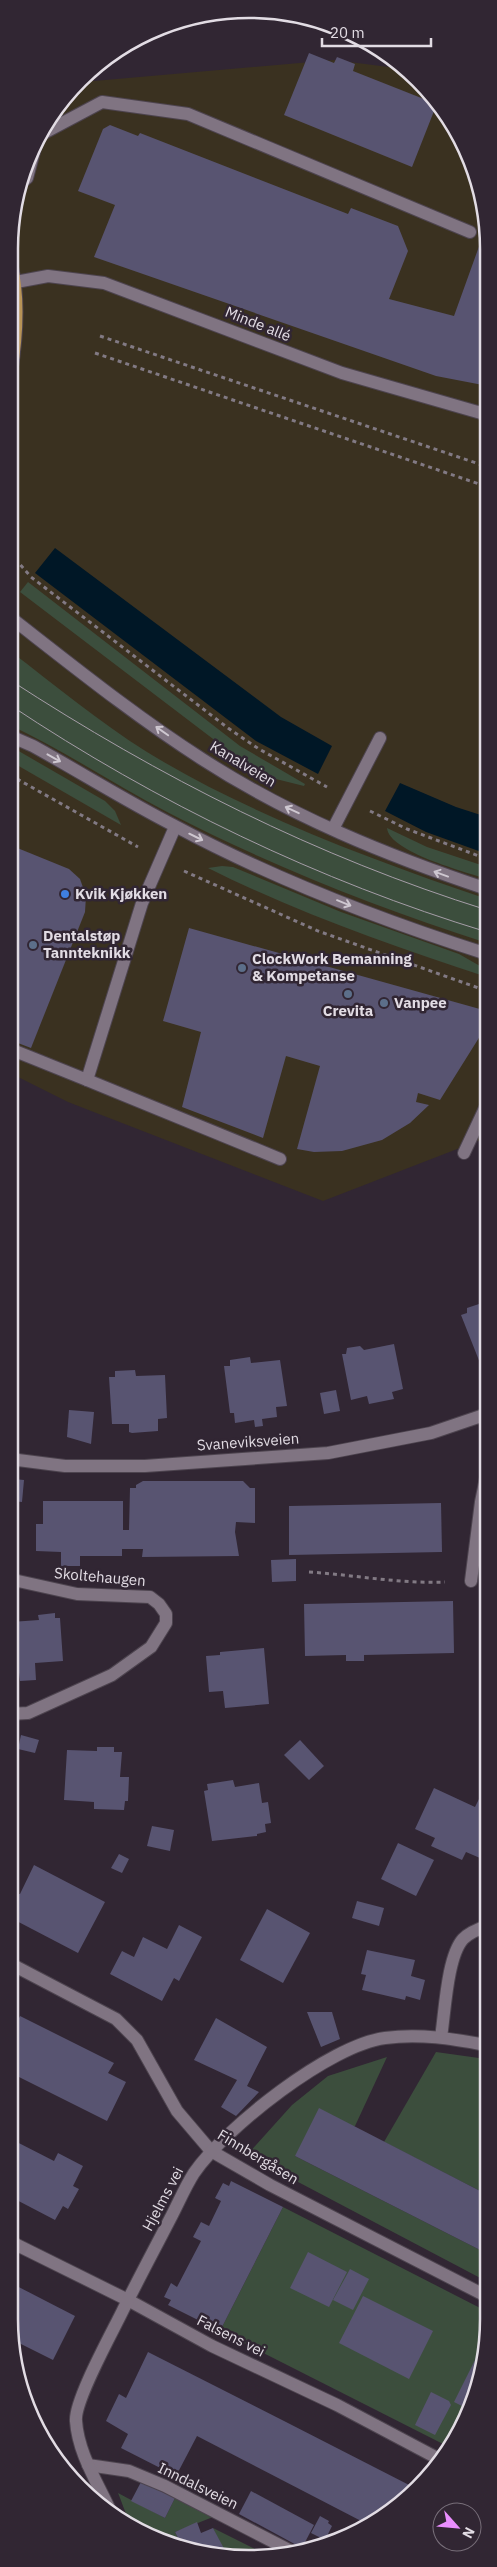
<svg xmlns="http://www.w3.org/2000/svg" width="497" height="2567" font-family="'IBM Plex Sans',sans-serif">
<style>
.commercial{fill:#3a3120}
.green{fill:#3c4e3d}
.water{fill:#001726}
.building{fill:#585471}
.lines{fill:none;stroke-linecap:round;stroke-linejoin:round}
.lane-casing{stroke:#4d444f;stroke-width:14}
.street-casing{stroke:#4d444f;stroke-width:14}
.secondary-casing{stroke:#4d444f;stroke-width:14}
.primary-casing{stroke:#4d444f;stroke-width:14}
.path{stroke:#827a84;stroke-width:3;stroke-dasharray:4 4;stroke-linecap:butt}
.lane{stroke:#807482;stroke-width:12}
.street{stroke:#807482;stroke-width:12}
.secondary{stroke:#807482;stroke-width:12}
.primary{stroke:#b79356;stroke-width:12}
.tram{stroke:#a59da7;stroke-width:1}
.oneway{stroke:#cec7d0}
.shop-dot{fill:#3f7fe0;stroke:#312633;stroke-width:2}
.service-dot{fill:#5c6f8a;stroke:#312633;stroke-width:2}
.labels{text-anchor:middle;stroke-width:5;stroke-linejoin:round;paint-order:stroke}
.street-label{font-size:15px;fill:#e2dce4;stroke:#312633}
.poi-label{font-size:15px;font-weight:bold;fill:#e2dce4;stroke:#312633;text-anchor:start}
.rim{fill:none;stroke:#e2dce4;stroke-width:2.5}
</style>
<rect width="100%" height="100%" fill="#312633"/>
<!-- commercial -->
<polygon class="commercial" points="334,60 404,69 418,79 470,156 488,233 487,1130 483,1139 323,1201 68,1102 10,1073 11,218 41,129 86,77 94,81"/>
<!-- green -->
<g class="green">
<polygon points="28,582 240,746 305,784 304,786 268,777 242,761 20,592"/>
<path d="M10,651C55,685 99,722 147,752C248,814 375,861 487,899V943C378,908 271,866 169,813C115,785 65,751 10,725Z"/>
<polygon points="10,746 105,801 115,811 121,825 10,761"/>
<path d="M387,828L427,847L487,867V879C466,872 389,852 387,828Z"/>
<path d="M222,866L233,867L341,912L459,954L480,966L487,977C392,946 298,913 208,868Z"/>
<polygon points="436,2052 486,2059 486,2194 384,2142"/>
<polygon points="387,2057 355,2126 295,2156 486,2253 486,2281 247,2155 292,2105 328,2076"/>
<polygon points="283,2207 486,2311 486,2350 456,2438 449,2447 220,2331"/>
<path d="M118,2493L165,2518L175,2498L213,2517L175,2532L179,2540C165,2546 139,2534 131,2522C125,2514 122,2502 118,2493Z"/>
<polygon points="213,2528 265,2554 233,2558 226,2556"/>
</g>
<!-- water -->
<g class="water">
<polygon points="55,548 281,717 332,746 318,774 256,741 35,573"/>
<polygon points="400,783 456,807 487,817 487,854 426,832 385,811"/>
</g>
<!-- building -->
<g class="building">
<polygon points="309,53 334,63 337,57 355,64 353,71 434,103 436,106 412,167 284,115"/>
<polygon points="110,125 138,136 140,133 348,214 351,208 398,226 408,251 389,299 454,316 486,227 488,386 436,376 94,257 115,205 78,191 103,129"/>
<polygon points="10,845 69,869 80,879 86,896 85,912 31,1048 10,1040"/>
<polygon points="189,928 487,1011 487,1025 440,1100 418,1093 416,1102 429,1105 410,1123 382,1140 342,1151 314,1152 297,1149 320,1066 286,1056 263,1138 182,1107 201,1032 163,1021"/>
<polygon points="479,1304 484,1308 487,1307 487,1361 480,1363 461,1315 467,1313 467,1308"/>
<polygon points="394,1344 403,1389 392,1392 394,1399 369,1404 367,1396 351,1400 342,1354 346,1354 347,1348 360,1346 364,1350"/>
<polygon points="250,1357 251,1363 280,1360 287,1406 276,1407 277,1417 262,1419 263,1426 255,1427 254,1420 235,1423 234,1413 230,1413 224,1366 230,1366 230,1360"/>
<polygon points="135,1370 136,1376 165,1375 167,1418 158,1419 158,1431 132,1433 129,1432 129,1424 112,1424 109,1377 115,1377 115,1371"/>
<polygon points="336,1390 340,1411 324,1414 320,1393"/>
<polygon points="69,1410 94,1412 91,1444 67,1437"/>
<polygon points="14,1479 24,1480 22,1502 12,1501"/>
<polygon points="143,1481 243,1481 250,1488 255,1488 255,1523 236,1522 235,1532 239,1556 142,1557 143,1549 122,1549 122,1556 80,1556 80,1566 61,1566 61,1552 36,1551 36,1524 43,1524 43,1501 123,1501 123,1530 129,1530 130,1488 136,1488 136,1485"/>
<polygon points="441,1503 442,1552 289,1555 289,1506"/>
<polygon points="296,1559 296,1581 272,1582 271,1560"/>
<polygon points="453,1601 454,1653 364,1655 364,1661 346,1661 346,1655 305,1656 304,1604"/>
<polygon points="55,1613 55,1618 60,1618 63,1661 35,1663 36,1680 20,1681 18,1664 14,1664 11,1622 39,1620 38,1615"/>
<polygon points="264,1648 269,1704 225,1708 223,1691 209,1692 206,1656 220,1655 220,1652"/>
<polygon points="21,1735 39,1740 35,1753 18,1749"/>
<polygon points="300,1740 324,1766 309,1780 284,1755"/>
<polygon points="97,1747 114,1747 114,1752 122,1752 120,1777 129,1777 128,1801 125,1801 124,1810 94,1809 94,1802 64,1800 67,1750 97,1751"/>
<polygon points="233,1780 235,1787 259,1783 262,1803 268,1802 271,1823 265,1824 266,1832 257,1834 257,1836 212,1841 204,1791 208,1790 207,1784"/>
<polygon points="434,1788 475,1807 479,1799 487,1803 487,1861 466,1852 462,1860 431,1846 435,1838 415,1829"/>
<polygon points="152,1826 174,1830 170,1851 147,1846"/>
<polygon points="398,1843 434,1860 416,1896 381,1879"/>
<polygon points="119,1854 129,1859 122,1873 111,1868"/>
<polygon points="34,1865 105,1902 78,1953 9,1917 13,1907 11,1904 17,1894 20,1894"/>
<polygon points="357,1901 384,1908 379,1926 352,1918"/>
<polygon points="267,1909 310,1933 283,1983 240,1960"/>
<polygon points="179,1925 202,1937 179,1981 174,1978 162,2001 110,1974 122,1951 134,1957 143,1937 167,1949"/>
<polygon points="367,1950 415,1960 411,1976 425,1980 420,2000 406,1996 405,2000 362,1990 366,1975 361,1974"/>
<polygon points="486,1990 486,2009 481,2007"/>
<polygon points="307,2012 332,2012 340,2039 321,2047"/>
<polygon points="20,2016 114,2063 108,2073 126,2082 107,2121 9,2072 9,2039"/>
<polygon points="216,2018 267,2047 247,2086 259,2092 236,2116 221,2107 237,2080 194,2060"/>
<polygon points="319,2108 486,2194 486,2253 295,2156"/>
<polygon points="9,2138 54,2161 58,2153 83,2166 73,2186 79,2189 68,2209 63,2206 55,2220 9,2196"/>
<polygon points="231,2181 283,2207 220,2331 168,2305 171,2300 164,2297 171,2283 177,2287 201,2241 193,2237 201,2222 209,2226 221,2201 215,2198 223,2183 229,2186"/>
<polygon points="308,2252 347,2272 329,2307 290,2288"/>
<polygon points="350,2269 369,2279 353,2310 333,2300"/>
<polygon points="9,2282 75,2316 53,2360 13,2340 9,2318"/>
<polygon points="363,2296 433,2331 409,2379 339,2343"/>
<polygon points="148,2352 286,2422 415,2488 406,2499 365,2523 197,2436 176,2476 121,2448 128,2434 106,2421 119,2394 126,2398"/>
<polygon points="478,2354 484,2357 466,2408 454,2402"/>
<polygon points="431,2392 449,2401 451,2405 435,2435 415,2425"/>
<polygon points="141,2482 175,2498 165,2518 131,2501"/>
<polygon points="251,2491 314,2525 302,2548 239,2514"/>
<polygon points="320,2516 329,2521 328,2523 332,2526 325,2540 311,2533"/>
<polygon points="197,2522 201,2533 213,2528 228,2556 171,2543 179,2540 175,2532"/>
</g>
<g class="lines">
<defs>
<g id="lane">
<polyline points="40,135 102,102 188,114 470,232"/>
<polyline points="23,181 27,178 39,133"/>
<polyline points="16,282 48,276 104,283 342,373 488,415"/>
<polyline points="333,829 380,738"/>
<polyline points="10,1049 87,1080 142,903 175,827"/>
<polyline points="87,1080 280,1159"/>
<polyline points="464,1153 487,1104"/>
<polyline points="9,1714 28,1713 112,1675 151,1647 166,1623 166,1614 159,1604 150,1597 77,1594 9,1579"/>
<path d="M441,2037C445,2012 447,1957 463,1939C470,1932 478,1929 487,1926"/>
</g>
<g id="street">
<polyline points="10,1459 65,1466 145,1466 328,1453 431,1433 487,1414"/>
<polyline points="471,1581 481,1502 487,1473"/>
<polyline points="9,1963 116,2019 137,2040 177,2111 211,2151 270,2185 486,2296"/>
<polyline points="9,2241 128,2300 212,2346 337,2405 439,2459"/>
<polyline points="88,2465 129,2471 165,2486 289,2550"/>
<path d="M109,2508C96,2480 78,2452 76,2421C74,2401 113,2331 123,2310C138,2280 154,2250 170,2219C178,2204 185,2187 194,2173C226,2127 330,2045 385,2038C420,2033 453,2039 486,2045"/>
</g>
<g id="secondary">
<path d="M10,617C73,666 135,716 202,759C290,816 388,856 487,889"/>
<path d="M10,736L33,746C80,772 126,801 175,826C274,879 380,920 487,954"/>
</g>
<g id="primary">
<polyline points="183,19 207,16"/>
<path d="M11,373C17,337 20,299 11,263"/>
</g>
</defs>
<!-- lane casing -->
<use href="#lane" class="lane-casing"/>
<!-- street casing -->
<use href="#street" class="street-casing"/>
<!-- secondary casing -->
<use href="#secondary" class="secondary-casing"/>
<!-- primary casing -->
<use href="#primary" class="primary-casing"/>
<!-- path -->
<g class="path">
<polyline points="100,336 488,467"/>
<polyline points="95,353 488,487"/>
<polyline points="10,553 31,577 228,728 259,749 327,787"/>
<polyline points="10,775 138,847"/>
<polyline points="370,811 407,829 487,859"/>
<polyline points="184,871 318,931 487,991"/>
<path d="M309,1572C355,1575 400,1584 445,1582"/>
</g>
<!-- lane -->
<use href="#lane" class="lane"/>
<!-- street -->
<use href="#street" class="street"/>
<!-- secondary -->
<use href="#secondary" class="secondary"/>
<!-- primary -->
<use href="#primary" class="primary"/>
<!-- tram -->
<g class="tram">
<path d="M10,680C159,777 317,857 487,910"/>
<path d="M10,705C157,803 319,881 487,932"/>
</g>
</g>
<!-- one-way arrows -->
<defs><path id="oneway-shaft" d="M-6 0H5M1.5-3L5.5 0L1.5 3" fill="none" stroke-width="1.6" stroke-linecap="round" stroke-linejoin="round" transform="scale(1.25)"/></defs>
<g class="oneway">
<use href="#oneway-shaft" transform="translate(162 731) rotate(-145)"/>
<use href="#oneway-shaft" transform="translate(54 758) rotate(29)"/>
<use href="#oneway-shaft" transform="translate(292 810) rotate(-155)"/>
<use href="#oneway-shaft" transform="translate(196 837) rotate(26)"/>
<use href="#oneway-shaft" transform="translate(441 874) rotate(-160)"/>
<use href="#oneway-shaft" transform="translate(344 903) rotate(22)"/>
</g>
<!-- markers -->
<circle class="shop-dot" cx="65" cy="894" r="5"/>
<g class="service-dot">
<circle cx="33" cy="945" r="5"/>
<circle cx="242" cy="968" r="5"/>
<circle cx="348" cy="994" r="5"/>
<circle cx="384" cy="1003" r="5"/>
</g>
<g class="labels">
<!-- street labels -->
<g class="street-label">
<text transform="translate(258 324) rotate(22)" y="5">Minde allé</text>
<text transform="translate(243 764) rotate(31)" y="5">Kanalveien</text>
<text transform="translate(248 1442) rotate(-4)" y="5">Svaneviksveien</text>
<text transform="translate(100 1577) rotate(5)" y="5">Skoltehaugen</text>
<text transform="translate(258 2157) rotate(31)" y="5">Finnbergåsen</text>
<text transform="translate(163 2199) rotate(-62)" y="5">Hjelms vei</text>
<text transform="translate(231 2336) rotate(27)" y="5">Falsens vei</text>
<text transform="translate(198 2486) rotate(26)" y="5">Inndalsveien</text>
</g>
<!-- poi labels -->
<g class="poi-label">
<text x="75" y="899">Kvik Kjøkken</text>
<text x="43" y="941">Dentalstøp<tspan x="43" dy="17">Tannteknikk</tspan></text>
<text x="252" y="964">ClockWork Bemanning<tspan x="252" dy="17">&amp; Kompetanse</tspan></text>
<text x="394" y="1008">Vanpee</text>
<text x="348" y="1016" text-anchor="middle">Crevita</text>
</g>
</g>
<!-- crop -->
<path d="M0 0H497V2567H0ZM249 18H249A231 231 0 0 1 480 249V2319A231 231 0 0 1 249 2550H249A231 231 0 0 1 18 2319V249A231 231 0 0 1 249 18Z" fill="#312633" fill-rule="evenodd"/>
<path class="rim" d="M249 18H249A231 231 0 0 1 480 249V2319A231 231 0 0 1 249 2550H249A231 231 0 0 1 18 2319V249A231 231 0 0 1 249 18Z"/>
<!-- north arrow -->
<g transform="translate(457 2527) rotate(117)"><circle r="24" fill="#312633" stroke="#786f7a"/>
<path d="M0-4L9 19L0 12L-9 19Z" fill="#e98efe"/>
<text y="-8" font-size="14" font-weight="bold" text-anchor="middle" fill="#e2dce4">N</text>
</g>
<!-- scale -->
<path d="M322 38v8h109v-8" fill="none" stroke="#e2dce4" stroke-width="2.5"/>
<text x="330" y="38" font-size="15" fill="#e2dce4" stroke="#312633" stroke-width="4" paint-order="stroke">20 m</text>
</svg>
